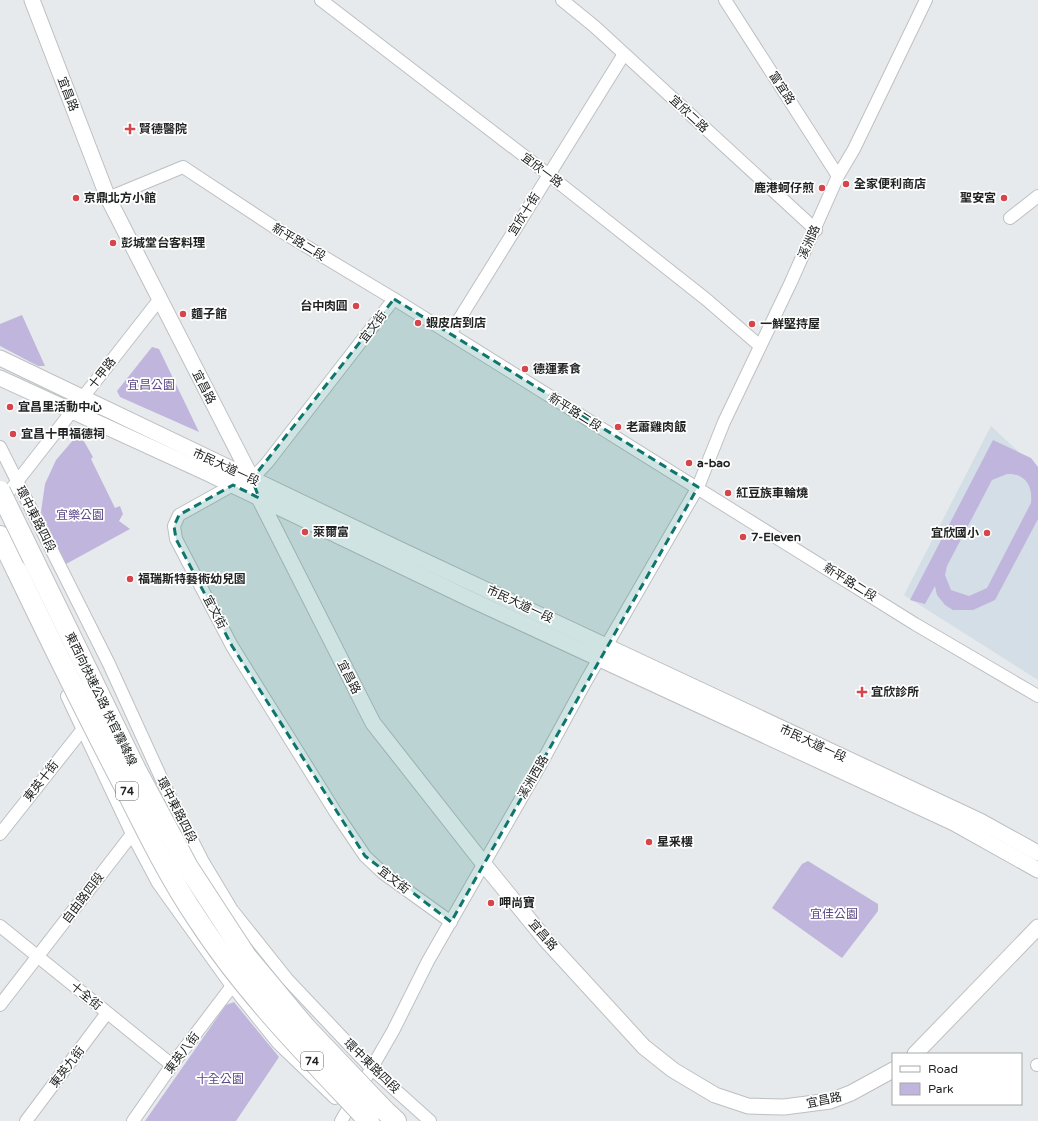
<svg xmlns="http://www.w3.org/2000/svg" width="1038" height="1121" font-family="'Varela Round','Noto Sans TC',sans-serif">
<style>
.built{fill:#d4dee6}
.park{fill:#c0b5dc;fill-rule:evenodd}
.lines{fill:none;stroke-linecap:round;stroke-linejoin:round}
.minor-casing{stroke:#bdc0c2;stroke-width:14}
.tertiary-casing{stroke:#bdc0c2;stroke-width:17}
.trunk-casing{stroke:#bdc0c2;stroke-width:22}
.minor{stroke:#fff;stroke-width:12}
.tertiary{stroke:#fff;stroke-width:15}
.trunk{stroke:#fff;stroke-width:20}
.trunk-bridge-casing{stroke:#bdc0c2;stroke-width:22;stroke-linecap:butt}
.trunk-bridge{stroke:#fff;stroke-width:20}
.marked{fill:#0f766e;fill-opacity:0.2;stroke:#0f766e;stroke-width:3;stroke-dasharray:8 5;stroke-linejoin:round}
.poi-dot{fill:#d5454b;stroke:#fff;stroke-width:1.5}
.labels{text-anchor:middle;stroke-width:3.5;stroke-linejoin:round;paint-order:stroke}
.shield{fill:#fff;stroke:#646565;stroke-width:1}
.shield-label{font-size:11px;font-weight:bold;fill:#212323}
.street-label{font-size:12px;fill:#212323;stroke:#fff}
.poi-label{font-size:12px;font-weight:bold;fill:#212323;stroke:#fff;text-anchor:start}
.park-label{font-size:12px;fill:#5a4485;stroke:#fff}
</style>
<rect width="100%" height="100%" fill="#e6eaec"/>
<!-- built -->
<polygon class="built" points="991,426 1038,470 1038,680 904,595"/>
<!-- park -->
<g class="park">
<polygon points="22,315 45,366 38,366 0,346 0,324"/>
<polygon points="152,347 159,349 199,432 120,397 117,391"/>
<polygon points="82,438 93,457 91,459 115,508 120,506 123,514 119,521 130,529 66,564 41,512 45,484 56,460 74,439"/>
<path d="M993,440L1031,458L1038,467V519L995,600L973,610H953L945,605L937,595L935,586L925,604L910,600ZM1007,474C1025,473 1033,486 1031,503L987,588L969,596L951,590L945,575L947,566L992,480Z"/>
<polygon points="808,861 878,904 878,911 842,958 772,908 802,864"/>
<polygon points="234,1002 279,1057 236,1121 145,1121 226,1005"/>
</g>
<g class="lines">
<defs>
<g id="minor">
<polyline points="321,0 549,175 707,300 760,346"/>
<polyline points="562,0 594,26 816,230"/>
<polyline points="725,0 838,176"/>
<polyline points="108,198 183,167 274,227 394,299 915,624 1038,696"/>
<polyline points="1010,218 1038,196"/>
<polyline points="394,299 267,463 252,479 233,485 179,515 174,526 176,539 232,646 336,813 365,856 383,873 451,922"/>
<polyline points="450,334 624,54"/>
<polyline points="0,447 109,664 168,793 202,860 232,910 287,979 372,1069 430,1121"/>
<polyline points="1,502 159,300"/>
<polyline points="67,696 132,834 158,883 229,982 278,1043 335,1098"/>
<polyline points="0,834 83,729"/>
<polyline points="0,926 172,1065"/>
<polyline points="0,1005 136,829"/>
<polyline points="1037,1065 1038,1065"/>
<polyline points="26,1121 107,1013"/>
<polyline points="133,1121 172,1065 232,986"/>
<polyline points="341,1121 393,1031 428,961 542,762 586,681 698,487 724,422 791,282 838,176 854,149 926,0"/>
</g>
<g id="tertiary">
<polyline points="32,0 108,198 252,479 259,498 373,723 483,863 545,939 644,1047 673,1070 715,1095 748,1106 784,1107 830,1101 851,1093 893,1070"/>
<polyline points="0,358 401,550 980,821 1038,853"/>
<polyline points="0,378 205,472 470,599 954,823 1038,870"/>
<polyline points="915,1054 1038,927"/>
</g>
<g id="trunk">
<polyline points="0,536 17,571"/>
<polyline points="384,1110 396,1121"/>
</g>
</defs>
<!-- minor casing -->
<use href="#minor" class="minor-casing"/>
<!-- tertiary casing -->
<use href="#tertiary" class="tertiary-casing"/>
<!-- trunk casing -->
<use href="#trunk" class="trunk-casing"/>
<!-- minor -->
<use href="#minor" class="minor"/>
<!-- tertiary -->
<use href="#tertiary" class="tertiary"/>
<!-- trunk -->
<use href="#trunk" class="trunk"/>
<defs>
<g id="trunk-bridge">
<polyline points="0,491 136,770 188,867 246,956 306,1028 384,1110"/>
<path d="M17,571C51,642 86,713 123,784C146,830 169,877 198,920C246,994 309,1057 369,1121"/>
</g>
</defs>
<!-- trunk-bridge casing -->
<use href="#trunk-bridge" class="trunk-bridge-casing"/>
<!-- trunk-bridge -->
<use href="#trunk-bridge" class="trunk-bridge"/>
</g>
<!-- marked area -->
<path class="marked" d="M394,299L698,487L451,922L365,856L232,646L176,539L174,526L179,515L233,485L259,498L252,479Z"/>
<!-- markers -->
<g class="poi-dot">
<path d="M128 123h4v4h4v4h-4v4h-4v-4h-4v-4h4z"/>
<circle cx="846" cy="184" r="4"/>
<circle cx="822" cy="188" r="4"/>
<circle cx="76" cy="198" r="4"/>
<circle cx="1004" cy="198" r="4"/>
<circle cx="113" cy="243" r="4"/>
<circle cx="356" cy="306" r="4"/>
<circle cx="183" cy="314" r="4"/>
<circle cx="418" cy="323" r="4"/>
<circle cx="752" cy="324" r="4"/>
<circle cx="525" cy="369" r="4"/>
<circle cx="10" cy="407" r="4"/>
<circle cx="618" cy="427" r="4"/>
<circle cx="13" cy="434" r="4"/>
<circle cx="689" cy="463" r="4"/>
<circle cx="728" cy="493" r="4"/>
<circle cx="305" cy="532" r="4"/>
<circle cx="987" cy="533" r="4"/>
<circle cx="743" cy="537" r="4"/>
<circle cx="130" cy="579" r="4"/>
<path d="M860 686h4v4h4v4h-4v4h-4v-4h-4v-4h4z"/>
<circle cx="649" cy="842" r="4"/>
<circle cx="491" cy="903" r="4"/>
</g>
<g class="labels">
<!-- shield labels -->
<g class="shield">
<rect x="116" y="782" width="22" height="18" rx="3"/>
<rect x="301" y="1052" width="22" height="18" rx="3"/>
</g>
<g class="shield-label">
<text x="127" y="795">74</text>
<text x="312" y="1065">74</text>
</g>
<!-- street labels -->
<g class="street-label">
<text transform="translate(782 88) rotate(57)" y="4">富宜路</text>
<text transform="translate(68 94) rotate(69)" y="4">宜昌路</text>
<text transform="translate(689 114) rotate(43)" y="4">宜欣二路</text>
<text transform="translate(542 170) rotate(37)" y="4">宜欣一路</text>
<text transform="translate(524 214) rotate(-58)" y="4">宜欣十街</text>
<text transform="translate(299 242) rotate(31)" y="4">新平路二段</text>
<text transform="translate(809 242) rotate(-66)" y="4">溪洲路</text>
<text transform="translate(373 327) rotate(-53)" y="4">宜文街</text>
<text transform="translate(102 373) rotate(-52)" y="4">十甲路</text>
<text transform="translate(204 387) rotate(63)" y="4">宜昌路</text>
<text transform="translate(575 412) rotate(32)" y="4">新平路二段</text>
<text transform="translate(226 467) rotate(25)" y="4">市民大道一段</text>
<text transform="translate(36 519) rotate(63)" y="4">環中東路四段</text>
<text transform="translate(850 582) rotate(32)" y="4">新平路二段</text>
<text transform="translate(520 604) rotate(25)" y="4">市民大道一段</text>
<text transform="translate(215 612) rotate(62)" y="4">宜文街</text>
<text transform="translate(349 677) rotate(63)" y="4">宜昌路</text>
<text transform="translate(101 699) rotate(64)" y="4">東西向快速公路 快官霧峰線</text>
<text transform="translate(813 743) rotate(25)" y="4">市民大道一段</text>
<text transform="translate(533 777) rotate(-60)" y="4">溪洲西路</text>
<text transform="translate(41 781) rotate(-52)" y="4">東英十街</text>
<text transform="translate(177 810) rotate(63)" y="4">環中東路四段</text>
<text transform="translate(394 880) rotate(38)" y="4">宜文街</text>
<text transform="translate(83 898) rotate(-53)" y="4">自由路四段</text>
<text transform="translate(543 935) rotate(49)" y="4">宜昌路</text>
<text transform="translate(86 996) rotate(39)" y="4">十全街</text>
<text transform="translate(182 1053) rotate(-53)" y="4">東英八街</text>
<text transform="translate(372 1066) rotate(44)" y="4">環中東路四段</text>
<text transform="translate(67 1067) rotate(-53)" y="4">東英九街</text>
<text transform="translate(824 1100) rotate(-12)" y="4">宜昌路</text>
</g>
<!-- poi labels -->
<g class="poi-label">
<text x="139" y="133">賢德醫院</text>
<text x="854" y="188">全家便利商店</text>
<text x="814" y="192" text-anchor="end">鹿港蚵仔煎</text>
<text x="84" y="202">京鼎北方小館</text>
<text x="996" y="202" text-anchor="end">聖安宮</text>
<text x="121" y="247">彭城堂台客料理</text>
<text x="348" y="310" text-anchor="end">台中肉圓</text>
<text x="191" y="318">麵子館</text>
<text x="426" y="327">蝦皮店到店</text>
<text x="760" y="328">一鮮堅持屋</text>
<text x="533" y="373">德運素食</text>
<text x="18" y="411">宜昌里活動中心</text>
<text x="626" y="431">老蕭雞肉飯</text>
<text x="21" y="438">宜昌十甲福德祠</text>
<text x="697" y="467">a-bao</text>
<text x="736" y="497">紅豆族車輪燒</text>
<text x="313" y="536">萊爾富</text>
<text x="979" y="537" text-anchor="end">宜欣國小</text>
<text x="751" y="541">7-Eleven</text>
<text x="138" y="583">福瑞斯特藝術幼兒園</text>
<text x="871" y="696">宜欣診所</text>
<text x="657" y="846">星釆樓</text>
<text x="499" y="907">呷尚寶</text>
</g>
<!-- park labels -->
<g class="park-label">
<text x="151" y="389">宜昌公園</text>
<text x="80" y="519">宜樂公園</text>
<text x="834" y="918">宜佳公園</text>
<text x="220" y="1083">十全公園</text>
</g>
</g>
<!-- legend -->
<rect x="892" y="1053" width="130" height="52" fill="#ffffff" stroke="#a6a7a7"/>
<rect x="900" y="1066" width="20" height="6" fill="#ffffff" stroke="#a6a7a7"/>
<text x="928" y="1073" font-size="12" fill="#212323">Road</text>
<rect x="900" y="1083" width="20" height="12" fill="#c0b5dc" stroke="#a6a7a7"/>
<text x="928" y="1093" font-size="12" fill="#212323">Park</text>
</svg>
